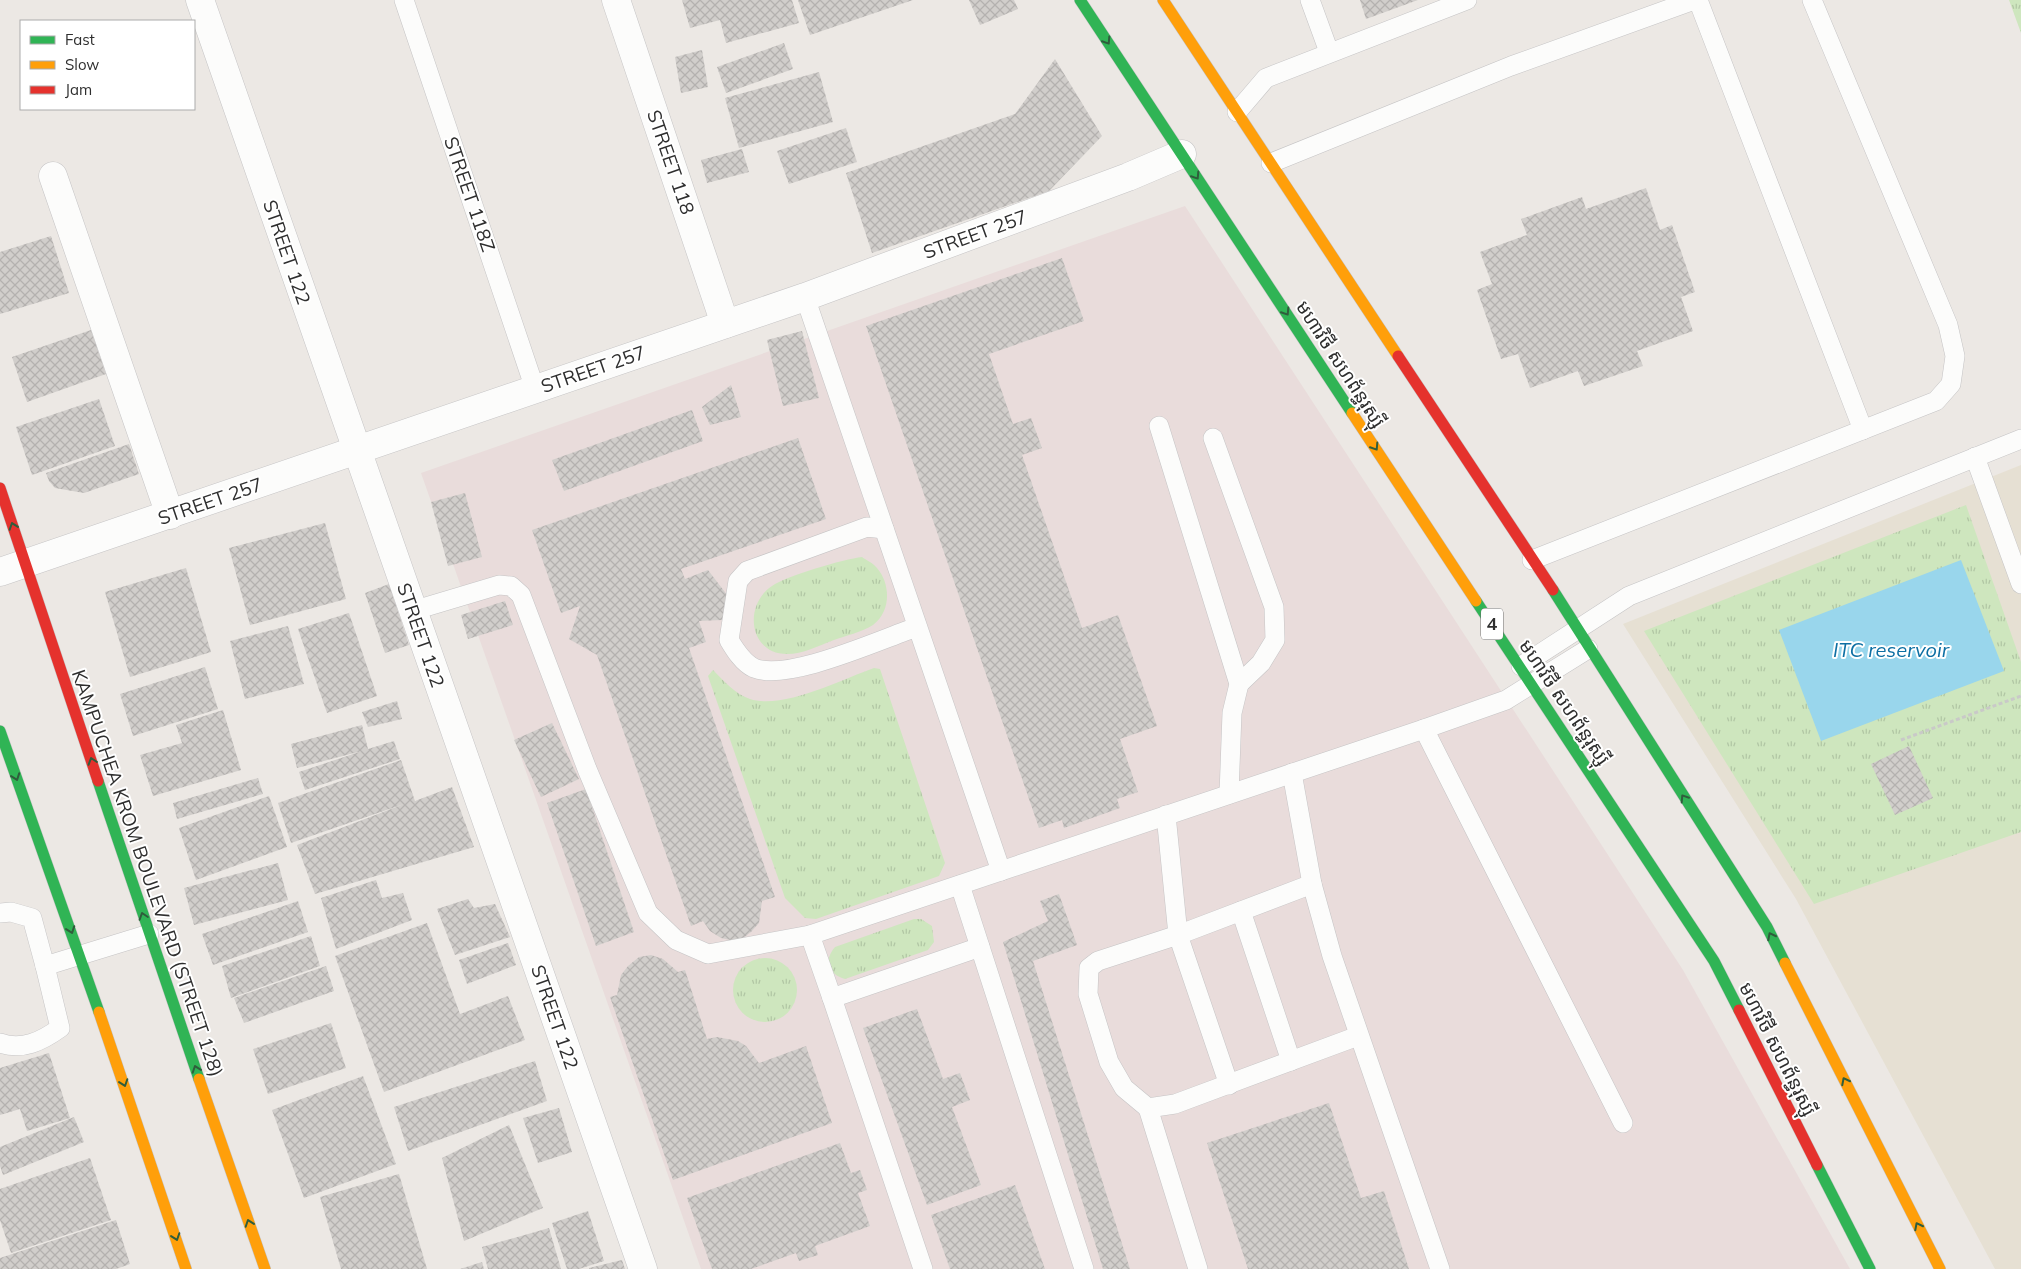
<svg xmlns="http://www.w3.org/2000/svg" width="2021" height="1269" font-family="Mulish,'Noto Sans Khmer',sans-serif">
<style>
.education{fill:#e6e0d3}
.medical{fill:#e9dcdb}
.grass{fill:url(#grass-tufts)}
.water{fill:#99d6ec}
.building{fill:url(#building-cross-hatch)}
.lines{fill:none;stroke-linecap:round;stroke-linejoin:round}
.lane-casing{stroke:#c5c4c5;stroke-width:20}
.street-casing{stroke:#c5c4c5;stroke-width:29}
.fast-casing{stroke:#c5c4c5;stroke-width:12}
.slow-casing{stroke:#c5c4c5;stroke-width:12}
.jam-casing{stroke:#c5c4c5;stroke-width:12}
.path{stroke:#c9c9c8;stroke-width:3;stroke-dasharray:4 2.5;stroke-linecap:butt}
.lane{stroke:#fcfcfb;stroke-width:19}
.street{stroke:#fcfcfb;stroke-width:28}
.fast{stroke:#30b455;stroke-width:11}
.slow{stroke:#ff9f0a;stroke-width:11}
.jam{stroke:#e5322d;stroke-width:11}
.oneway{stroke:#2f5d3c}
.labels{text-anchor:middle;stroke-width:4;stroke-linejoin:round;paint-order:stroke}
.shield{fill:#fff;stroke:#6d6d6d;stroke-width:1}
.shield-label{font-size:18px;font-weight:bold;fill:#2e2e2e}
.street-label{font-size:19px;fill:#2e2e2e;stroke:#fff}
.water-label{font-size:20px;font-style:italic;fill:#0d6fa3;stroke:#fff}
</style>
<defs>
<pattern id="grass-tufts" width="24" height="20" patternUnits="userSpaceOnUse" patternTransform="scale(1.25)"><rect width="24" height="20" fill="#cee6be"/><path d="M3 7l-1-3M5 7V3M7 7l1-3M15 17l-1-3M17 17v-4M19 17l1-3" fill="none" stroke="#b1c6a4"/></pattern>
<pattern id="building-cross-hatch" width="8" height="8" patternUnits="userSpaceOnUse" patternTransform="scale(1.25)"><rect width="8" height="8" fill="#d1cecb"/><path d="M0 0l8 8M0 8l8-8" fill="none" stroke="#b4b1af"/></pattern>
</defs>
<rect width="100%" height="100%" fill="#ece8e4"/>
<!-- education -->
<polygon class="education" points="2021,465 2021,1269 1995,1269 1796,899 1623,624"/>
<!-- medical -->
<polygon class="medical" points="1185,206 1683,970 1850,1269 701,1269 421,473"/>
<!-- grass -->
<g class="grass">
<polygon points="2009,0 2021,0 2021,33"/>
<polygon points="1966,505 2021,662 2021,832 1814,904 1644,631"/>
<path d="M862,557C866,560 873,563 877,568C891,584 891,612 873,625C862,632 845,636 834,640C818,646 803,654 787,654C749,654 743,605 772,586C786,576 844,559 862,557Z"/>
<path d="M874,668L880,669L945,863L939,876L816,919L805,918L785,898L708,676L713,670C724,681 735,694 750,699C783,710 842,679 874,668Z"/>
<path d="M914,919H921L932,926L934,942L928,950L845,979C828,974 823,961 835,947Z"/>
<circle cx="765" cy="990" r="32"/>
</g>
<!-- water -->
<polygon class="water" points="1961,560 2004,671 1821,741 1779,630"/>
<!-- building -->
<g class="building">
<polygon points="682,0 792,0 799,23 726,43 720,20 690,28"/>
<polygon points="798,0 913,0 810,35"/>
<polygon points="969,0 1014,0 1018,9 980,25"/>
<polygon points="1360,0 1418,0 1366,19"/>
<polygon points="784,43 793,69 726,93 717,67"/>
<polygon points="702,50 708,87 681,93 675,57"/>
<polygon points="1055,59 1102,136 1049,191 872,253 846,173 1015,114"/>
<polygon points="819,72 833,122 739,148 725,98"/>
<polygon points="846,128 857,162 789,184 777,151"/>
<polygon points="742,149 749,172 707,183 701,160"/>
<polygon points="1646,188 1660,230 1672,225 1695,292 1681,297 1693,331 1637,351 1643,366 1584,386 1578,371 1530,388 1518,354 1501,359 1477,290 1492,284 1480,252 1527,235 1521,219 1582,197 1586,209"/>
<polygon points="51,236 69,293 0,314 0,252"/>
<polygon points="1062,258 1084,321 989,354 1013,424 1031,418 1042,448 1022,455 1082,628 1118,615 1157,726 1120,739 1138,792 1117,799 1120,808 1064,828 1062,820 1039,828 866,326"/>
<polygon points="91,330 106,374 27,402 12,357"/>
<polygon points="802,331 819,398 783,406 767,340"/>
<polygon points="731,385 741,417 710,425 702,407"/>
<polygon points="99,399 115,446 32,475 16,427"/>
<polygon points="692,410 703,441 564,491 552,460"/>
<polygon points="798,438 826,519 681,569 685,579 708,570 731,600 722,620 699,621 706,642 689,648 775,897 762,901 759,923 751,932 742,939 730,940 721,938 710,931 703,921 691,926 597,655 569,639 580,606 561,613 532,530"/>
<polygon points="129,444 139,474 84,493 55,488 49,481 46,473"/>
<polygon points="465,493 482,557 448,566 431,502"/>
<polygon points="325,523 346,599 250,625 229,548"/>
<polygon points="186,568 211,652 130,677 105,592"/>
<polygon points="389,584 409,645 385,653 365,593"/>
<polygon points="505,601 513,625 468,639 461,615"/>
<polygon points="349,613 377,696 327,713 298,629"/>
<polygon points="288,626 304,684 245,699 230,641"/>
<polygon points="205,667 218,709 133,736 120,694"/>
<polygon points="397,701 402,719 368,727 362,712"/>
<polygon points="223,710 241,770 153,796 140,755 182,743 176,725"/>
<polygon points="552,723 579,779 541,797 514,740"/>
<polygon points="362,725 368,749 394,741 400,759 305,790 299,772 362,751 297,768 291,744"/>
<polygon points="1909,746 1933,798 1895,815 1871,764"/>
<polygon points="401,760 415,801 452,787 474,847 315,894 297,845 404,804 291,843 278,803"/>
<polygon points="258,778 263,794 177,819 173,803"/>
<polygon points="586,789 634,932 596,946 547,803"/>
<polygon points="269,796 287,847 196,880 179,828"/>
<polygon points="278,863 288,900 194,925 184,888"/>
<polygon points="376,880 382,898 403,893 412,920 336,949 321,898"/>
<polygon points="1059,894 1077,945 1033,961 1130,1269 1103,1269 1003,942 1048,921 1040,901"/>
<polygon points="468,899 474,908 495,904 510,937 455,955 437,909"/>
<polygon points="298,901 308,932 213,965 202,934"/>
<polygon points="427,923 460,1014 508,996 525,1040 384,1092 335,956"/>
<polygon points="311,936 320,966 231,998 222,966"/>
<polygon points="508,943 516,965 467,984 459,960"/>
<polygon points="651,955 663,959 678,972 685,970 707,1039 717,1037 738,1041 746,1046 759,1063 806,1046 832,1123 673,1180 610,997 617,995 621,975 628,966 639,957"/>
<polygon points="326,966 334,991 244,1023 234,998"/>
<polygon points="917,1009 943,1079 960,1073 970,1100 952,1107 981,1185 927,1205 863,1028"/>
<polygon points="331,1023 346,1068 268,1094 253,1049"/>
<polygon points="49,1053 70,1118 27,1131 20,1109 0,1115 0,1068"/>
<polygon points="535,1061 547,1101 408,1151 394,1107"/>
<polygon points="363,1076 396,1164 304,1198 272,1110"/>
<polygon points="1329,1103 1361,1198 1384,1191 1409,1269 1248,1269 1207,1143"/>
<polygon points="559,1108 572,1152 538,1163 523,1118"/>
<polygon points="74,1117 84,1142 3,1175 0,1166 0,1147"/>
<polygon points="509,1125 543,1208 464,1241 442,1158"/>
<polygon points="840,1143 851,1173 860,1170 867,1190 858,1193 870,1226 815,1246 818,1255 799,1261 796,1253 751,1269 712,1269 687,1198"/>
<polygon points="90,1158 111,1220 11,1253 0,1220 0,1189"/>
<polygon points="399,1174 427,1269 341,1269 320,1197"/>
<polygon points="1015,1185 1045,1269 950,1269 931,1215"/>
<polygon points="588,1211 604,1261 579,1269 567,1269 552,1223"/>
<polygon points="116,1220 130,1264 116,1269 0,1269 0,1258"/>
<polygon points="549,1228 561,1269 488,1269 482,1247"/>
<polygon points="622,1260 625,1269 589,1269 589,1268"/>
<polygon points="482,1262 484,1269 460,1269"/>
</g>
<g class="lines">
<defs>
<g id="lane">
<polyline points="404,0 535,389"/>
<polyline points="1310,0 1329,52"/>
<polyline points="1698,0 1863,430"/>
<polyline points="1237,112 1266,78 1467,0"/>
<polyline points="1271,163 1511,66 1694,0"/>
<polyline points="805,297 1001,871"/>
<polyline points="1159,426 1239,684 1232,713 1229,794"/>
<polyline points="1213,438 1274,607 1275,640 1261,663 1239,684"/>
<polyline points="1975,457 2021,584"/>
<path d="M884,529L867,527L747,571L738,581L729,640C735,650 743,663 754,668C788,682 881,639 917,627"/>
<polyline points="1532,560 1936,401 1951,384 1955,356 1948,325 1812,0"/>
<polyline points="412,611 499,585 511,586 521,595 587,769 648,913 676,940 708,954 810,935 1424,729 1506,700 1588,649"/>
<polyline points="1521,666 1629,596 2021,439"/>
<polyline points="1424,729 1623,1123"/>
<polyline points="1292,773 1312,884 1332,956 1440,1269"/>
<polyline points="1166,815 1178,935 1229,1085"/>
<polyline points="1312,884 1178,935 1098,961 1089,968 1088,994 1109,1062 1124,1088 1148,1108 1175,1104 1358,1036"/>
<polyline points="960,885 1084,1269"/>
<polyline points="1241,911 1291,1061"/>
<polyline points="0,913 11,912 32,918 45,966 149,934"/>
<polyline points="810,935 832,998 980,947"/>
<polyline points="832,998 923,1269"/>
<path d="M0,1043C22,1051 42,1041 60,1028L45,966"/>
<polyline points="1148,1108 1198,1269"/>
</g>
<g id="street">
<polyline points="200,0 643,1269"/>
<polyline points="616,0 725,324"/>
<polyline points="53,176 170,515"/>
<polyline points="0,572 805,297 1128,177 1182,154"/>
</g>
<g id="fast">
<polyline points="1080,0 1352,413"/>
<polyline points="1553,590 1767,927 1785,963"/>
<polyline points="1476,601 1714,961 1739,1010"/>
<polyline points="0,731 99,1012"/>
<polyline points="98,781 199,1079"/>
<polyline points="1817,1165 1870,1269"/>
</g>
<g id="slow">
<polyline points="1163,0 1398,356"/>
<polyline points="1352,413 1476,601"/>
<polyline points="1785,963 1940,1269"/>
<polyline points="99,1012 186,1269"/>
<polyline points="199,1079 265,1269"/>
</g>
<g id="jam">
<polyline points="1398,356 1553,590"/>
<polyline points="0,488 98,781"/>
<polyline points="1739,1010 1817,1165"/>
</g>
</defs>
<!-- lane casing -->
<use href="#lane" class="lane-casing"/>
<!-- street casing -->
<use href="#street" class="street-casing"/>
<!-- fast casing -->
<use href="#fast" class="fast-casing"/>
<!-- slow casing -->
<use href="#slow" class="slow-casing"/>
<!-- jam casing -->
<use href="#jam" class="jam-casing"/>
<!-- path -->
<polyline class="path" points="1901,740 2021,696"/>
<!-- lane -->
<use href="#lane" class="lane"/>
<!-- street -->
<use href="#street" class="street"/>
<!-- fast -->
<use href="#fast" class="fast"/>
<!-- slow -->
<use href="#slow" class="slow"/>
<!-- jam -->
<use href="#jam" class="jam"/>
</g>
<!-- one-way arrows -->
<defs><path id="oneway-chevron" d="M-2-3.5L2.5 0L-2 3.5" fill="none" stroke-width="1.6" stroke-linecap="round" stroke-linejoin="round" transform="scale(1.25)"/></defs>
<g class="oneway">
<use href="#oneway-chevron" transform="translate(1107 41) rotate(57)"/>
<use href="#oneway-chevron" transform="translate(1196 176) rotate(57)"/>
<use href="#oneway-chevron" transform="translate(1286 312) rotate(57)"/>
<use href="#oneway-chevron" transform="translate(1375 447) rotate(57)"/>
<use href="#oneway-chevron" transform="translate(13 526) rotate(-109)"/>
<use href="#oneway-chevron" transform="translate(92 761) rotate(-108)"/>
<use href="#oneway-chevron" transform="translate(16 777) rotate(70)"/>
<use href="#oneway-chevron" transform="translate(1684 798) rotate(-123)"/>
<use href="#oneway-chevron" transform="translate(143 916) rotate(-108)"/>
<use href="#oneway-chevron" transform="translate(71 930) rotate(70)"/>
<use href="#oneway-chevron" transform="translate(1771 936) rotate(-117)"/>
<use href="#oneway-chevron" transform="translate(196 1069) rotate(-109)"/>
<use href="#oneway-chevron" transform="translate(1845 1081) rotate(-117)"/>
<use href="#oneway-chevron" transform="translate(124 1083) rotate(71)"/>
<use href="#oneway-chevron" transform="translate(249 1223) rotate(-109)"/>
<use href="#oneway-chevron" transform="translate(1918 1226) rotate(-117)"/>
<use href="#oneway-chevron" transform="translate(176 1237) rotate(71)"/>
</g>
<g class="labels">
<!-- shield labels -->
<rect class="shield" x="1481" y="608.5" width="22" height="31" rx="4"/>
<g class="shield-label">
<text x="1492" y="630">4</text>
</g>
<!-- street labels -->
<g class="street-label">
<text transform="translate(671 162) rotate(71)" y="7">STREET 118</text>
<text transform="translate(470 194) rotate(71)" y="7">STREET 118Z</text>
<text transform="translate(975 234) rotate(-20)" y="7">STREET 257</text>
<text transform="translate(287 252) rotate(71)" y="7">STREET 122</text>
<text transform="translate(1341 364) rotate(57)" y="7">មហាវិថី សហព័ន្ធរុស្ស៊ី</text>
<text transform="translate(593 369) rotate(-19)" y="7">STREET 257</text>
<text transform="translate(210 501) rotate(-19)" y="7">STREET 257</text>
<text transform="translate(421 635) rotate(71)" y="7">STREET 122</text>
<text transform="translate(1565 702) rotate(56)" y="7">មហាវិថី សហព័ន្ធរុស្ស៊ី</text>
<text transform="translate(148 873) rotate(71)" y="7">KAMPUCHEA KROM BOULEVARD (STREET 128)</text>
<text transform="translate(555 1017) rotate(71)" y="7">STREET 122</text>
<text transform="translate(1778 1049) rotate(63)" y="7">មហាវិថី សហព័ន្ធរុស្ស៊ី</text>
</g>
<!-- water labels -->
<g class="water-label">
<text x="1891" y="657">ITC reservoir</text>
</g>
</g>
<!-- legend -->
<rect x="20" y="20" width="175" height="90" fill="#ffffff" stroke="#ababab"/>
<rect x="30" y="36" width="25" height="8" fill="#30b455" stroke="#ababab"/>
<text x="65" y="45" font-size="15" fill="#2e2e2e">Fast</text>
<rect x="30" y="61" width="25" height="8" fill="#ff9f0a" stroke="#ababab"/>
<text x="65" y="70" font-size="15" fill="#2e2e2e">Slow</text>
<rect x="30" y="86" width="25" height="8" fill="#e5322d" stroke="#ababab"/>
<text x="65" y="95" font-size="15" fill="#2e2e2e">Jam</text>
</svg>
